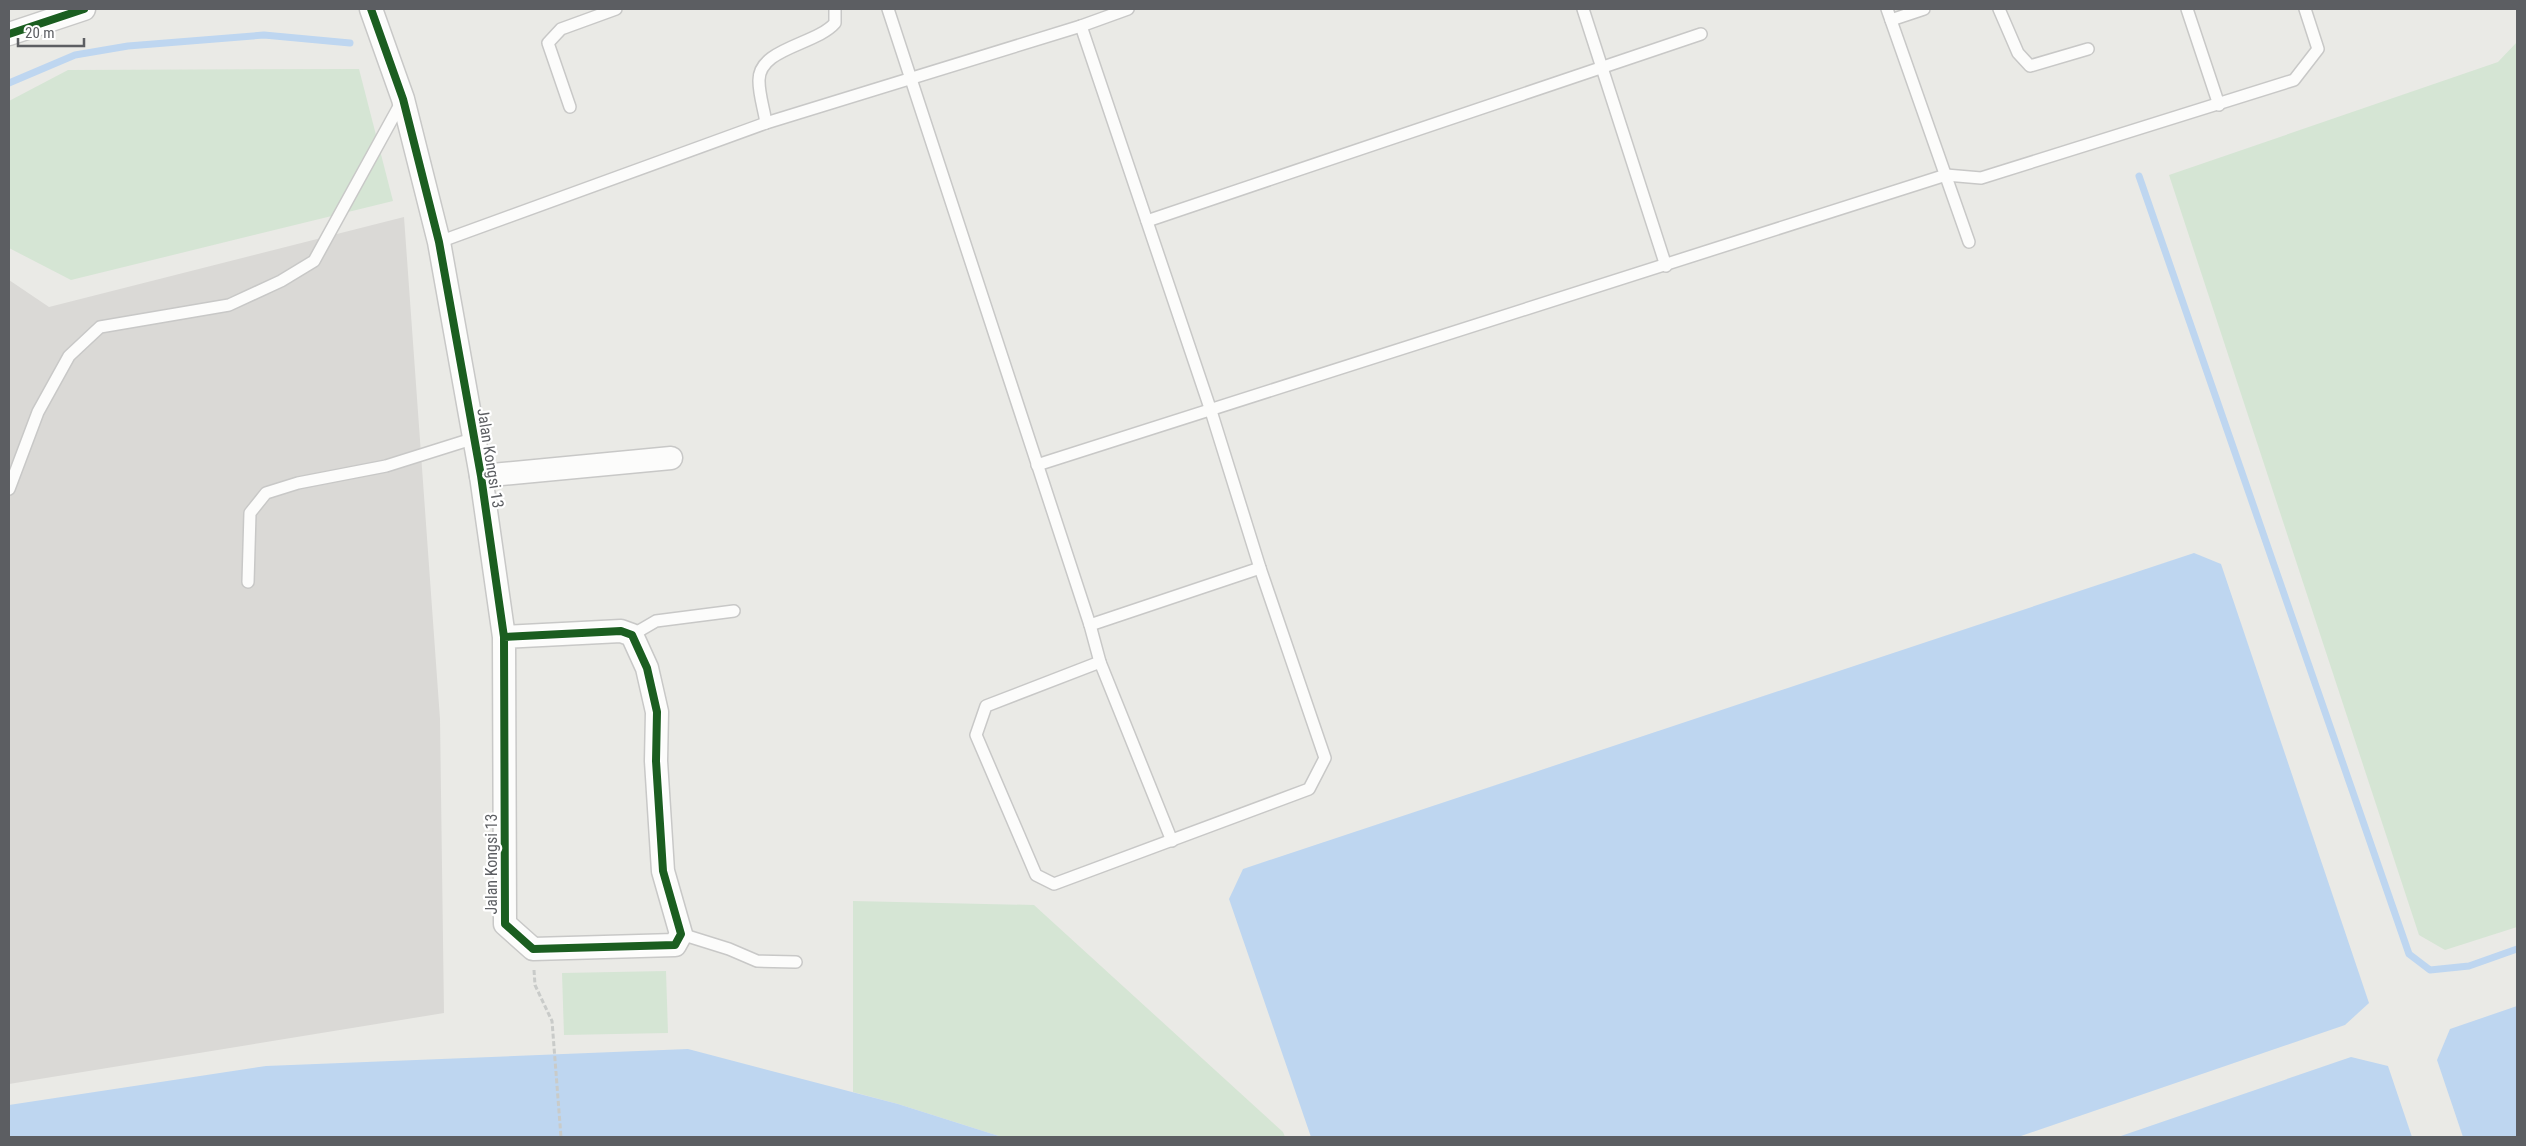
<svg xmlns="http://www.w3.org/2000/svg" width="2526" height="1146" font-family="'Roboto Condensed',sans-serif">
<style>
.industrial{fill:#dad9d6}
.green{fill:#d5e5d4}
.water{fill:#bed6f0}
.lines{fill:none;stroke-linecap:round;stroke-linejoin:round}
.stream{stroke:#bed6f0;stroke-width:7}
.service-casing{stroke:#c8c8c7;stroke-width:14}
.minor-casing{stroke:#c8c8c7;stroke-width:25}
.path{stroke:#c9cbc9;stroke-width:3;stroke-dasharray:5 2.5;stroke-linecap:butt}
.service{stroke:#fcfcfb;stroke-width:11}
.minor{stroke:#fcfcfb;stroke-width:22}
.cycleway-casing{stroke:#fff;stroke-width:11}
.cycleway{stroke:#1b5e20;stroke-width:8}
.labels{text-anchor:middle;stroke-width:4.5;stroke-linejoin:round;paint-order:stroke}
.street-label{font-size:16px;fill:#5c5e62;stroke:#fff}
</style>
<rect width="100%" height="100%" fill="#eaeae6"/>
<!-- industrial -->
<polygon class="industrial" points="404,217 440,719 444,1013 9,1084 9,280 49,307"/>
<!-- green -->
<g class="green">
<polygon points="2517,42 2517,927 2445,950 2419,935 2169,175 2498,62"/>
<polygon points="359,69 393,201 71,280 9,248 9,101 68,70"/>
<polygon points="853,901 1034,905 1283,1132 1285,1137 1002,1137 898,1104 853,1092"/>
<polygon points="666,971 668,1033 564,1035 562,973"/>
</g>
<!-- water -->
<g class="water">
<polygon points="2194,553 2221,564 2369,1003 2345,1025 2018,1137 1311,1137 1229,899 1243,869"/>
<polygon points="2517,1006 2517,1137 2463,1137 2437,1060 2450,1029"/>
<polygon points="688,1049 898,1104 1002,1137 9,1137 9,1105 266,1066"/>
<polygon points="2351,1057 2388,1066 2412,1137 2118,1137"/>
</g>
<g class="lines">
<!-- stream -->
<g class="stream">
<polyline points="9,83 75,55 128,46 264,35 350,43"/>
<polyline points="2139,176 2409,954 2430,970 2469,966 2517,949"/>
</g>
<defs>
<g id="service">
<polyline points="888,9 1090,625 1100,662 1172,841"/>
<polyline points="1583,9 1666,266"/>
<polyline points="1887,9 1969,242"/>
<polyline points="1999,9 2018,53 2030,66 2088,49"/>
<polyline points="2187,9 2219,105"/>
<polyline points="1891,20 1924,9"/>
<polyline points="1081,26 1211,411 1260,568 1325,758 1309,789 1054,884 1036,875 976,735 986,706 1100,662"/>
<polyline points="570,107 548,43 561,29 616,9"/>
<path d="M766,123C764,109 759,95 759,81C758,48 816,45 835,23V9"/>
<polyline points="1147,221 1701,34"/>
<polyline points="439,242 766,123 1081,26 1128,9"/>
<polyline points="1037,465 1946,175 1981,178 2294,80 2318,49 2305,9"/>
<polyline points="9,489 38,412 69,356 100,327 229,305 281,281 314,261 402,101"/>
<polyline points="248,582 250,513 266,493 298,483 386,466 475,438"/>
<polyline points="1090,625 1260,568"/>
<polyline points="632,635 656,621 734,611"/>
<polyline points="681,934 729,949 757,961 796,962"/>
</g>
<g id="minor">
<polyline points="371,9 403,99 439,242 481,476 504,637 505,924 533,949 675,945 681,934 663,871 656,761 657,712 647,668 632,635 621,631 504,637"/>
<polyline points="9,34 84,9"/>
<polyline points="481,476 671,458"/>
</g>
</defs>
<!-- service casing -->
<use href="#service" class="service-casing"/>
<!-- minor casing -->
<use href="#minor" class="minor-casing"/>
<!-- path -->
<polyline class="path" points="534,970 535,985 552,1021 561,1137"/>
<!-- service -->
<use href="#service" class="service"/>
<!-- minor -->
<use href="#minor" class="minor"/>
<defs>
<g id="cycleway">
<polyline points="371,9 403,99 439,242 481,476 504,637 505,924 533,949 675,945 681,934 663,871 656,761 657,712 647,668 632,635 621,631 504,637"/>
<polyline points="9,34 84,9"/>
</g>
</defs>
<!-- cycleway casing -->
<use href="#cycleway" class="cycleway-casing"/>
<!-- cycleway -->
<use href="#cycleway" class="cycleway"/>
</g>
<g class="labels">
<!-- street labels -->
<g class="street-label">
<text transform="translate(491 458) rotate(81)" y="6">Jalan Kongsi 13</text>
<text transform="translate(491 864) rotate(-90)" y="6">Jalan Kongsi 13</text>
</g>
</g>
<!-- border -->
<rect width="2526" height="1146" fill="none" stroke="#5c5e62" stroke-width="20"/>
<!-- scale -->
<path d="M18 38v8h66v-8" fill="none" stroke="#5c5e62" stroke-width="2.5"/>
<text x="25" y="38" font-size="15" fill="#5c5e62" stroke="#ffffff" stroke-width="4" paint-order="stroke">20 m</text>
</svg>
